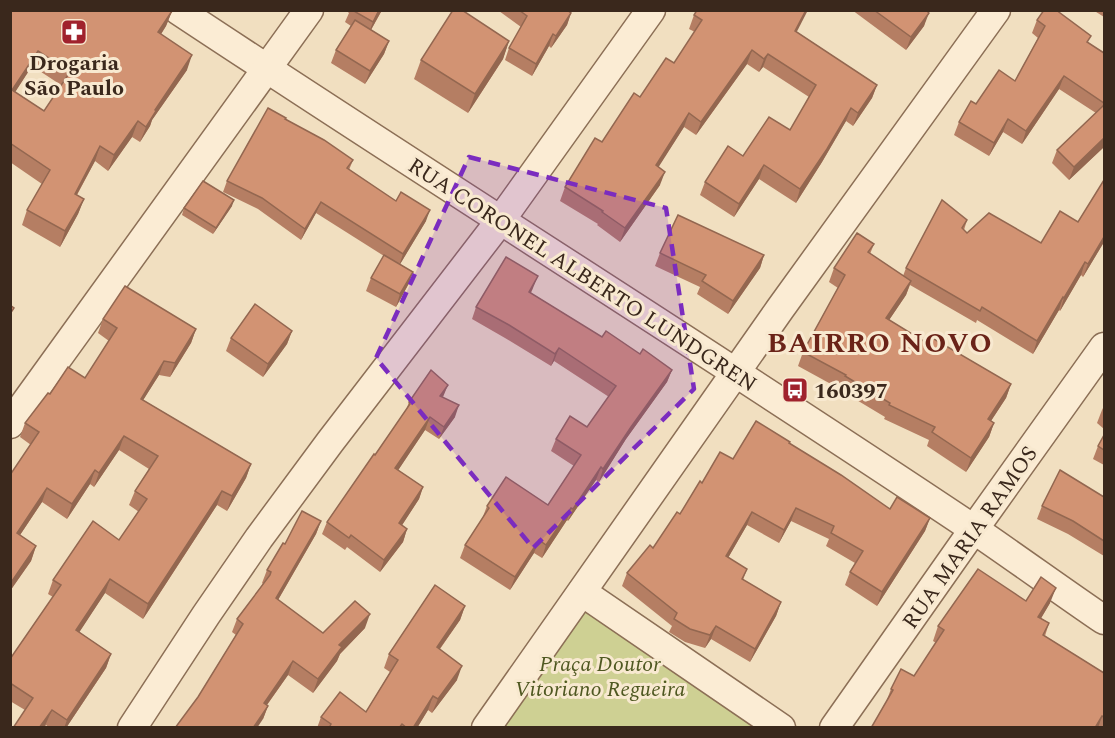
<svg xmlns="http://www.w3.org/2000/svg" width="1115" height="738" font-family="Spectral,serif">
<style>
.green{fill:#ced093}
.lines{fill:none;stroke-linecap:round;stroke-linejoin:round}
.minor-casing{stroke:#8c6f56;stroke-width:31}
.minor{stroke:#fbecd4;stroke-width:28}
.wall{fill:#b57e63;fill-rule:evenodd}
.shaded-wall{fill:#936750}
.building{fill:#d29373;stroke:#936750;stroke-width:1.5;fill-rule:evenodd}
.marked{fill:#7b2cbf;fill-opacity:0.2;stroke:#7b2cbf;stroke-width:4.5;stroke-dasharray:12 8;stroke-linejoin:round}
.labels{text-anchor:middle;stroke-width:6;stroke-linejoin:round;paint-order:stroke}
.poi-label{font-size:22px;font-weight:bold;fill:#3a281c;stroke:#f8e9d0}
.street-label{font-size:22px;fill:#3a281c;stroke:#f8e9d0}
.park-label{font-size:22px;font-style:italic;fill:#4f5821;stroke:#f8e9d0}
.district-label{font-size:28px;font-weight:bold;letter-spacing:1.5px;fill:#6a2318;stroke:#f8e9d0}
</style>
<rect width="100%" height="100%" fill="#f1dfc0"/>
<!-- green -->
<polygon class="green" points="587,606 772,728 499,728"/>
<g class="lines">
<defs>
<g id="minor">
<path d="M178,10C442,185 709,352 972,528C1016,558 1060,590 1104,620"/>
<polyline points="10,424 309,10"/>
<polyline points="582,592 781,728"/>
<polyline points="132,728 206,615 259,538 330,442 500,221 651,10"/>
<polyline points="486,728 780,309 996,10"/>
<polyline points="834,728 974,529 1104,347"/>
</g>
</defs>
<!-- minor casing -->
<use href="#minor" class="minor-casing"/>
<!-- minor -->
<use href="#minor" class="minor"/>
</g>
<!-- wall -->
<g class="wall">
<path d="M10,10L172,11L166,26L161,34L187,70L152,120L150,126L140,142L132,137L108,171L95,161L77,195L84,199L78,214L60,247L22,225L27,210L42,184L10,162ZM32,66L61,85L44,111L15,92Z"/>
<polygon points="346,10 382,10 371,30 389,41 384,54 365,84 331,63 336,50 351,26 345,22 349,13"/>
<polygon points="500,10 567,10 571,13 567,25 551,48 549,46 532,76 505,60 509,48 521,27 499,11"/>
<polygon points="852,10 928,10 924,26 906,50"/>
<polygon points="1093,10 1104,10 1104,17"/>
<polygon points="694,15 797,32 877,85 872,98 853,126 846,121 822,162 796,203 759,179 734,217 700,195 705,182 743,156 790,130 809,97 763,67 759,72 747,64 696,135 684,127 658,167 660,185 620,242 597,225 598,224 560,201 565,187 602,142 640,97 674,63 695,32 689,29"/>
<polygon points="1037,20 1089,43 1104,53 1104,147 1069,180 1052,163 1057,150 1096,113 1059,89 1022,144 1003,132 989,156 954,135 959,122 976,104 1015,81 1038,38 1032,33"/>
<polygon points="509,41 503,59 468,113 414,79 421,60"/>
<polygon points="286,119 353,160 349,170 426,221 400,264 413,272 408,285 396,307 366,291 371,278 384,256 316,213 301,240 258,209 223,192 227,181"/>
<polygon points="232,206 213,234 182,215 184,208"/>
<polygon points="967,220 964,230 967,233 1041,243 1104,242 1083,277 1081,275 1060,311 1059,310 1033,354 977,320 976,323 910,285 906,295 889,320 925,342 1011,384 1006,398 991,421 994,423 989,437 966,472 927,446 929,440 884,419 885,417 840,390 840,389 798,366 803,352 838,288 829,282 834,268 874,244 870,254 903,276 906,268"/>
<polygon points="660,253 764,255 760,268 728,314 697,294 700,287 655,266"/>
<polygon points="533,288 531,293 602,337 640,354 672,370 667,382 626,439 599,482 596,480 568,521 567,520 542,558 534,553 510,590 460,558 465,545 482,519 487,506 548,505 574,466 551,451 556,439 587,427 609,397 554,361 551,366 505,338 472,319 476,307"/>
<polygon points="103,319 196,329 191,343 170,377 159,375 143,400 251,464 246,478 227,511 217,505 143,619 105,593 79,632 111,654 106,668 66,728 50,728 46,725 44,728 13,728 25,710 10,701 10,659 53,597 48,594 53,580 119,540 139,512 129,505 135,491 149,469 119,450 94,487 90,484 67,519 42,502 20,535 36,546 31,561 10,591 10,475 31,445 20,437 25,423 50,394 85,378 109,341 98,333"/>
<polygon points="292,331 287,344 263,377 226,351 231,338"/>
<polygon points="443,397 455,417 439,439 425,430 398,470 423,487 419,499 402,525 407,529 403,542 380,572 347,547 345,550 322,534 327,522 375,455 406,410 409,402"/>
<polygon points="1104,406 1104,429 1097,423 1102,410"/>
<polygon points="1104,435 1104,465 1093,459 1098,446"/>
<polygon points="789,443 890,509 930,518 925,531 877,606 845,585 850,572 855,563 826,546 829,539 791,521 779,543 747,525 728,558 747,569 743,580 781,602 776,616 750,662 711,639 705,648 685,642 669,632 672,626 622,586 627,573 653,548 680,514 702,483"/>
<polygon points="1104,497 1104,556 1068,534 1037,519 1042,506"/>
<polygon points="321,521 316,534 278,600 323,633 365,628 340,654 337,661 313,693 288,675 267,705 268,706 263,719 198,697 236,635 232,632 237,619 263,584 262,583 267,570 285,544"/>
<polygon points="1026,601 1050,603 1041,618 1049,623 1045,636 1104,673 1104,728 871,728 886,702 891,689 914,676 936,643 933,641 938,626"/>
<polygon points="465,606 460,620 440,649 457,680 432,713 428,710 417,728 317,728 321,717 366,712 390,672 384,668 389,654"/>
</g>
<!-- shaded-wall -->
<g class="shaded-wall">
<polygon points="379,10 382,10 368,35 373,22"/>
<polygon points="806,10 808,10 790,45 795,31"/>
<polygon points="172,11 166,26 153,47 158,32"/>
<polygon points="571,13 567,25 551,48 556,36"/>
<polygon points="929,13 924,26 906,50 911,37"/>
<polygon points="553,34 549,46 532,76 536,64"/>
<polygon points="389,41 384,54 365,84 370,71"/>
<polygon points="509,41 503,59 468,113 475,94"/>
<polygon points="752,50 747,64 696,135 701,122"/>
<polygon points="38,51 32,66 10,100 12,90"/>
<polygon points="768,54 763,67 759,72 764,59"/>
<polygon points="192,55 187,70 152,120 150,126 140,142 146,127 155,110"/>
<polygon points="1064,76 1059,89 1022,144 1026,131"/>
<polygon points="877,85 872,98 853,126 858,113"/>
<polygon points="851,108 846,121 822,162 796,203 800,189"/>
<polygon points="689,113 684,127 651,179 656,165"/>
<polygon points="1008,119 1003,132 989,156 994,143"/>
<polygon points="138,121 132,137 108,171 114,155"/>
<polygon points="1104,138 1104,147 1069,180 1074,167"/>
<polygon points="100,146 95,161 69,209 75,194"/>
<polygon points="764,165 759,179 734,217 739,204"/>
<polygon points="665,172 660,185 620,242 625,228"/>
<polygon points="84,199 78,214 60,247 65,231"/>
<polygon points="234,200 232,206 213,234 216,228"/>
<polygon points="321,202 316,213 301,240 305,229"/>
<polygon points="430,210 426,221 399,266 403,254"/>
<polygon points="1104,237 1104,242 1083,277 1088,264"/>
<polygon points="764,255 760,268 728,314 733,301"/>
<polygon points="1085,262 1081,275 1060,311 1064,298"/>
<polygon points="413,272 408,285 396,307 400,294"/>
<polygon points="538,276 533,288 524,304 529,292"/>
<polygon points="911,281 906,295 881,332 886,318"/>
<polygon points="1063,297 1059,310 1033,354 1037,341"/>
<polygon points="196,329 191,343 170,377 175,363"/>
<polygon points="292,331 287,344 263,377 268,364"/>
<polygon points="559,348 554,361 551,366 555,354"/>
<polygon points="164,361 159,375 135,413 141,399"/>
<polygon points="672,370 667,382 626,439 599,482 603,469 631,427"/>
<polygon points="1011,384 1006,398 983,433 988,419"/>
<polygon points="448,385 443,397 440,396"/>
<polygon points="459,405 455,417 439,439 444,427"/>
<polygon points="430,417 425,430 391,481 395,468"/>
<polygon points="994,423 989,437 966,472 971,458"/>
<polygon points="124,436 119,450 94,487 99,473"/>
<polygon points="251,464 246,478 227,511 232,496"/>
<polygon points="601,467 596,480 568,521 573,509"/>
<polygon points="95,470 90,484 67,519 72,504"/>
<polygon points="423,487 419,499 395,536 399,523"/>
<polygon points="47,488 42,502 12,547 17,533"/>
<polygon points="222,491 217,505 143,619 148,604"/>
<polygon points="571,508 567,520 542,558 546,545"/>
<polygon points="796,508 791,521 779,543 784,530"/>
<polygon points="752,512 747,525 721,570 726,556"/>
<polygon points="930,518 925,531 877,606 882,592"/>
<polygon points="321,521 316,534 271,612 276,598"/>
<polygon points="407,529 403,542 380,572 384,560"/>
<polygon points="539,540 534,553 510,590 515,577"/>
<polygon points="36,546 31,561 10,591 10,584"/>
<polygon points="110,579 105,593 71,645 76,630"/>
<polygon points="1056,588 1050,603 1033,632 1038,617"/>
<polygon points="781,602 776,616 750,662 755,649"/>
<polygon points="465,606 460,620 431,661 437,647"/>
<polygon points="370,614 365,628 340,654 337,661 313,693 318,679 339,645"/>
<polygon points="716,626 711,639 705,648 710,635"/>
<polygon points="111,654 106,668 66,728 64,728 67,720"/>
<polygon points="293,661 288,675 259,716 264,703"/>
<polygon points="462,666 457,680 432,713 438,699"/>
<polygon points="433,696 428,710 417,728 413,728"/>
<polygon points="268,706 263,719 257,728 253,728"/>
<polygon points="52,710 44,728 39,728"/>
<polygon points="1102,716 1098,728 1095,728"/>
</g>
<!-- building -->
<g class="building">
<path d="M10,10H171L172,11L158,32L192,55L155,110L156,111L146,127L138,121L114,155L100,146L75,194L84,199L65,231L27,210L50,170L10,143ZM38,51L70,72L44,111L12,90Z"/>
<polygon points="352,10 379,10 373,22"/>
<polygon points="453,10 462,10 509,41 475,94 421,60"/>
<polygon points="519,10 567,10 571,13 556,36 553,34 536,64 509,48 527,16"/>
<polygon points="697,10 806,10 795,31 877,85 858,113 851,108 827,149 800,189 764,165 739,204 705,182 728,146 743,156 769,117 790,130 816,85 768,54 764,59 752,50 701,122 689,113 656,165 665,172 625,228 602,212 603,211 565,187 595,138 602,142 634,93 640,97 666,58 674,63 702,20 694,15"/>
<polygon points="874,10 926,10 929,13 911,37"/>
<polygon points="1044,10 1056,10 1091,36 1087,42 1104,53 1104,103 1064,76 1026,131 1008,119 994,143 959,122 971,101 976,104 999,70 1015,81 1045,26 1037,20"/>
<polygon points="355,20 389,41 370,71 336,50"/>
<polygon points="1104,105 1104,138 1074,167 1057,150"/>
<polygon points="268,108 286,118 285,119 324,140 353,160 347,168 396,201 401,192 430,210 403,254 321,202 305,229 262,198 227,181"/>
<polygon points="1104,180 1104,237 1088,264 1085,262 1064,298 1063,297 1037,341 982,307 980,311 906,268 942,200 967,220 962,228 967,233 989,213 1041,243 1060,211 1078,222"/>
<polygon points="203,181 234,200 216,228 184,208"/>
<polygon points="678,215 764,255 733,301 702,281 706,275 660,253"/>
<polygon points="857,233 874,244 868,252 911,281 886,318 925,342 929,336 1011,384 988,419 994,423 971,458 932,432 935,427 889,405 890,403 845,376 846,375 803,352 845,275 834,268"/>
<polygon points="384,255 413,272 400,294 371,278"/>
<polygon points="506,257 538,276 529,292 602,337 606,331 640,354 643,349 672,370 631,427 603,469 601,467 573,509 571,508 546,545 539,540 515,577 465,545 489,508 487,506 506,477 548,505 581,455 556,439 570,416 587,427 616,386 559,348 555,354 509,325 476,307"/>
<polygon points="125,286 196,329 175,363 164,361 141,399 251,464 232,496 222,491 148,604 110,579 76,630 111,654 67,720 52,710 39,728 13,728 33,698 10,683 10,659 61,585 53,580 93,521 119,540 147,499 135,491 158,456 124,436 99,473 95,470 72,504 47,488 17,533 36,546 10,584 10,475 39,432 25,423 48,393 50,394 68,367 85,378 117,328 103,319"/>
<polygon points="255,304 292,331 268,364 231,338"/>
<polygon points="10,305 14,308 10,314"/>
<polygon points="431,370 448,385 440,396 459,405 444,427 430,417 395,468 423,487 399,523 407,529 384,560 351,535 349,538 327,522 374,454 375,455 410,404 409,402"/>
<polygon points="756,421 790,442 789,443 841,475 890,509 897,497 930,518 882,592 850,572 863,551 831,533 834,526 796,508 784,530 752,512 726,556 747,569 742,579 781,602 755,649 716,626 710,635 690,629 674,619 677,613 627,573 650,545 653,548 677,512 680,514 700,481 702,483 720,452 733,459"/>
<polygon points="1104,435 1104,450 1098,446"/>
<polygon points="1060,470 1104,497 1104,541 1073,521 1042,506"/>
<polygon points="302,511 321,521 276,598 323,633 355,601 370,614 339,645 342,647 318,679 293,661 264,703 268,706 253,728 175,728 198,697 243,624 237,619 270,575 271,572 267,570 283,543 285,544"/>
<polygon points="978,569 1026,601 1041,577 1056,588 1038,617 1049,623 1043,635 1104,673 1104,717 1102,716 1095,728 871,728 893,690 891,689 901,669 914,676 944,630 938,626"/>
<polygon points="435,585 465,606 437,647 462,666 438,699 433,696 413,728 407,728 402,724 399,728 329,728 331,724 321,717 340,692 366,712 398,660 389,654"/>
</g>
<!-- marked area -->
<path class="marked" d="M469,157L666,208L694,389L533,548L376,358Z"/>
<!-- icons -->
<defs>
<symbol id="pharmacy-square" viewBox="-11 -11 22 22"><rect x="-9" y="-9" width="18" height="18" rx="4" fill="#a0222d" stroke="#f8e9d0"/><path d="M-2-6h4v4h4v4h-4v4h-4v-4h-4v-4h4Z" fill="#fff"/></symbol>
<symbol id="bus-square" viewBox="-11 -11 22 22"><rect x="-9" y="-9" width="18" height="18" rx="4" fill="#a0222d" stroke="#f8e9d0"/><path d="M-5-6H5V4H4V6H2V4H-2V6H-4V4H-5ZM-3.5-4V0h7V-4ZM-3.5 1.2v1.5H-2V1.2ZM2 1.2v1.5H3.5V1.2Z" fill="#fff"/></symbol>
</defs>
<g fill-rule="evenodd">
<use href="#pharmacy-square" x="59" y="17" width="30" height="30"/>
<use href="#bus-square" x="780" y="375" width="30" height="30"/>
</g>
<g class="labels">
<!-- poi labels -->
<g class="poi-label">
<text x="74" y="70">Drogaria<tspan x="74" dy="25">São Paulo</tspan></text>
<text x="814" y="398" text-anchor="start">160397</text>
</g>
<!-- street labels -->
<g class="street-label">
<text transform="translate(583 274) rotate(33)" y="8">RUA CORONEL ALBERTO LUNDGREN</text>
<text transform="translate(969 537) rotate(-55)" y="8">RUA MARIA RAMOS</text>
</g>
<!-- park labels -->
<g class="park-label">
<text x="600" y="671">Praça Doutor<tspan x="600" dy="25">Vitoriano Regueira</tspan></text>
</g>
<!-- district labels -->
<g class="district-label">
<text x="880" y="352">BAIRRO NOVO</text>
</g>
</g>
<!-- border -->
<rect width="1115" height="738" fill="none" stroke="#3a281c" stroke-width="24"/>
</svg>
